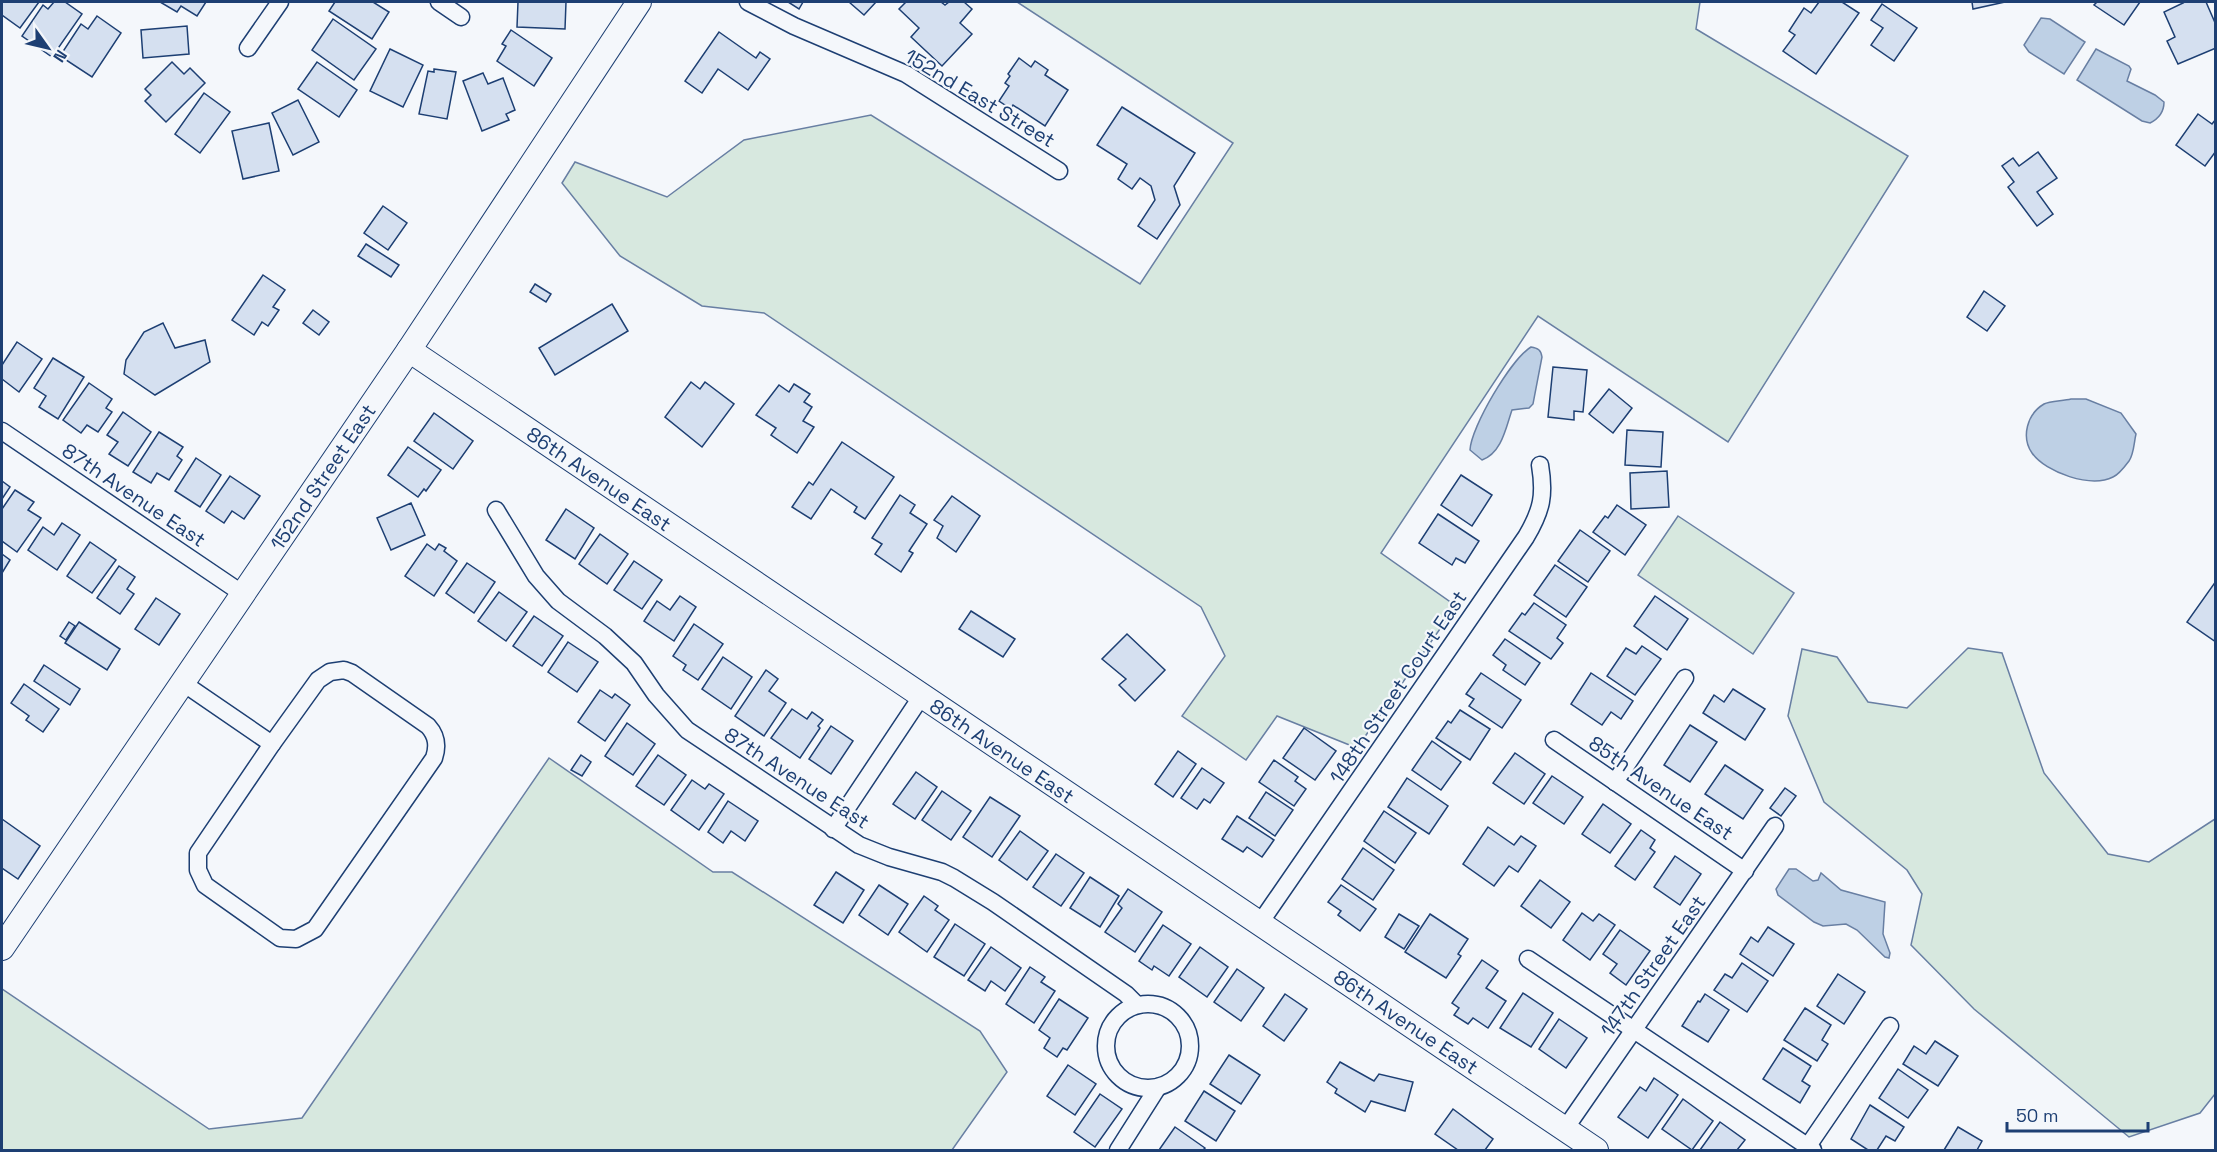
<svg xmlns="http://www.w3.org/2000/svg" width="2217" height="1152" font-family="'Space Grotesk',sans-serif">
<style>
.green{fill:#d7e8df;stroke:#687fa3;stroke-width:1.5}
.water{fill:#bed0e5;stroke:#687fa3;stroke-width:1.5}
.building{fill:#d5e0f0;stroke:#1d3f73;stroke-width:1.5}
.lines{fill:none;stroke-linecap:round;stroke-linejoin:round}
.street-casing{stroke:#1d3f73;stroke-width:19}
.secondary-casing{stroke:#1d3f73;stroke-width:26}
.street{stroke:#f4f7fb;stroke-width:16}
.secondary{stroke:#f4f7fb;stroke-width:24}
.labels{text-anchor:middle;stroke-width:4.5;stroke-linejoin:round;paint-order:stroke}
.street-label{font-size:20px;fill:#1d3f73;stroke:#f4f7fb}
</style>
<rect width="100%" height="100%" fill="#f4f7fb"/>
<!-- green -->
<g class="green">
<polygon points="1017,2 1700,2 1696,29 1908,156 1728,442 1538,316 1381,553 1456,606 1357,748 1277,716 1246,760 1182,716 1225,656 1201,607 764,313 702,306 620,256 562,183 575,162 667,197 744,140 871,115 1140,284 1233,143"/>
<polygon points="1678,516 1794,593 1753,654 1638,575"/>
<polygon points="1968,648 2002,653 2044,773 2108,854 2149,862 2215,819 2215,1094 2200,1113 2129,1137 1974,1009 1911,945 1922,894 1907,870 1824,802 1788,716 1802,649 1837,657 1868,702 1907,708"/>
<polygon points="549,758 713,872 732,872 980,1031 1007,1072 952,1150 2,1150 2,989 209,1129 302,1118"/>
</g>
<!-- water -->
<g class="water">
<polygon points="2041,18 2050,19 2085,42 2064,74 2029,52 2024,45"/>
<path d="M2096,49L2129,66L2131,69L2127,81L2155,95L2164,102C2164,112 2158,119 2150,123L2142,121L2077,80Z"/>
<path d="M1531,347C1538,348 1541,350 1542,357L1533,404L1529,408L1512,410C1506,427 1502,453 1482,460L1470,450C1471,427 1511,359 1531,347Z"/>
<path d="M2071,399H2086L2121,413L2136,434C2134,442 2134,454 2129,461C2126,465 2118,475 2113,477C2091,488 2046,473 2032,453C2021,437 2027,414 2044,404C2050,401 2063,401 2071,399Z"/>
<polygon points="1789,869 1796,869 1813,881 1818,880 1821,873 1841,890 1885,902 1883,934 1890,953 1889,958 1885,957 1857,930 1846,924 1823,926 1814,922 1778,895 1776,889"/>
</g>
<!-- building -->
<g class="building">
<polygon points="2,2 39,2 20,28 2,15"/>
<polygon points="54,2 65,2 82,14 52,57 22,36 43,5 48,9"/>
<polygon points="160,2 206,2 197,16 181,6 177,12"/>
<polygon points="335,2 373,2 389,12 372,39 329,11"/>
<polygon points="518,2 566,2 565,29 517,27"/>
<polygon points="788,2 803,2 799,9"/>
<polygon points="849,2 876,2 864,15"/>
<polygon points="906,2 941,2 945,5 949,2 964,2 972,9 960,23 972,34 942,66 911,37 919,28 899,9"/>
<polygon points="1819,2 1842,2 1859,13 1816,74 1783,51 1795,35 1789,31 1804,8 1811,13"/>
<polygon points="1972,2 2005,2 1973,9"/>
<polygon points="2097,2 2140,2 2124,25 2094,5"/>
<polygon points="2182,2 2206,2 2216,25 2216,48 2178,64 2167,41 2175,37 2164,12 2183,3"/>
<polygon points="1882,4 1917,28 1894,61 1871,45 1883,28 1871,20"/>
<polygon points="97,16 121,33 92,77 60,56 81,24 88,29"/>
<polygon points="333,19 376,49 354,80 312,50"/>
<polygon points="187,26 189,54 143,58 141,30"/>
<polygon points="511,30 552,58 534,86 497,61 506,46 502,44"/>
<polygon points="719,32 756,58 760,52 770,59 748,90 718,69 702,93 685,81"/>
<polygon points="390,49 423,65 403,107 370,91"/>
<polygon points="1019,58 1031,67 1035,61 1048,70 1045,75 1068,90 1045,126 1013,105 1011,109 999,101 1009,86 1005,83 1010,76 1008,74"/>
<polygon points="172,62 184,74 190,68 205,83 166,122 145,101 151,95 145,89"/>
<polygon points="317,62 357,90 339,117 298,89"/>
<polygon points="434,69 456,72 447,119 419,114 428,71 434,72"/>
<polygon points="483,73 488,84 503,78 515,110 506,114 509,120 482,131 463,81"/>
<polygon points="204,93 230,112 200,153 175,134"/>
<polygon points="298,100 319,142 293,155 272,113"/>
<polygon points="1122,107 1195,153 1174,186 1180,205 1157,239 1138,226 1155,200 1151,186 1140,178 1132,189 1118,179 1127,164 1097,145"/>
<polygon points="2198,114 2212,124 2216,119 2216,151 2205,166 2176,145"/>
<polygon points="269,123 279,171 243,179 232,131"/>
<polygon points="2038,152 2057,178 2037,192 2053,214 2037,226 2008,187 2014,182 2002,166 2013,158 2019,166"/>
<polygon points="383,206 407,223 388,250 364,233"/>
<polygon points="366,244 399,265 391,277 358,256"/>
<polygon points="263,275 285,290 273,307 279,310 268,326 262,322 254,335 232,320"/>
<polygon points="535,284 551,294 546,302 530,292"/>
<polygon points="1984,291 2005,306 1987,331 1967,317"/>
<polygon points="612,304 628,331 555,375 539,348"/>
<polygon points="313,310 329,322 319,335 303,323"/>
<polygon points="163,323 175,348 205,340 210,362 155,395 124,374 126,360 144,332"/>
<polygon points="17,342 42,359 19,392 2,379 2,365"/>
<polygon points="53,358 84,377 58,419 39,407 46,396 34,388"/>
<polygon points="1553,367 1587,370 1583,412 1574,411 1574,420 1548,417"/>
<polygon points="691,382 700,389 705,382 734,404 702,447 665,417"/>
<polygon points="89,383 112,399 106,408 112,412 98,432 87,425 81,433 63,420"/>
<polygon points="794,384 810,394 804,402 812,407 803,421 814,427 797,453 771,435 776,428 756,415 779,385 789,392"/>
<polygon points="1609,389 1632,408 1613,433 1589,414"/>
<polygon points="123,412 151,432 128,466 109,454 118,442 107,435"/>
<polygon points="434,413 473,441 453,469 414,441"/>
<polygon points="1627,430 1663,432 1661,467 1625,465"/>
<polygon points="159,432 183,447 177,456 182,460 169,480 157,473 151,483 133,472"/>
<polygon points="842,442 894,477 865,519 854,512 857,507 831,489 811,519 792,507 809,482 813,485"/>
<polygon points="408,447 441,470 426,491 424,489 418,497 388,475"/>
<polygon points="196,458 221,475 200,507 175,491"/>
<polygon points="1667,471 1669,507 1631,509 1630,473"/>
<polygon points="1461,475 1492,495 1472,526 1441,505"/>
<polygon points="230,476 260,496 244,519 232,511 224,523 206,511"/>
<polygon points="2,481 10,487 2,499"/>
<polygon points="15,490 34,502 28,510 41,518 17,552 2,541 2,509"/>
<polygon points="900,495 915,505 910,513 927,524 909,551 913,553 901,572 875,554 882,544 872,538"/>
<polygon points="952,496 980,516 956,552 937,538 943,526 934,520"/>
<polygon points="411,503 425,535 391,550 377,518"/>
<polygon points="1617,505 1646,525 1625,555 1593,532 1605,516 1608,518"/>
<polygon points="566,509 594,528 575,559 546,540"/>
<polygon points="1438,514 1479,541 1465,563 1456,558 1452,565 1419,543"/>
<polygon points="62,523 80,535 57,570 28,550 43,527 54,535"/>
<polygon points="1580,530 1610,551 1588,582 1558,561"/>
<polygon points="600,534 628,554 607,584 579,564"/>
<polygon points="90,542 116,560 92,593 67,576"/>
<polygon points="427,544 435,550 439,544 446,548 444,551 457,561 434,596 405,576"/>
<polygon points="2,554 10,560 2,573"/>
<polygon points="634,561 662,580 642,609 614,590"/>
<polygon points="467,563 495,582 474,613 446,593"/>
<polygon points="1555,565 1587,587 1566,617 1534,595"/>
<polygon points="119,566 135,577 127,589 134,594 120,614 97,598"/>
<polygon points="2216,581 2216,642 2187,622"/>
<polygon points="499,592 527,612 506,641 478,621"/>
<polygon points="680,596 696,607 674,641 644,621 657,601 670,610"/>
<polygon points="1655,596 1688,619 1667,650 1634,626"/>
<polygon points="156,598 180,614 159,645 135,629"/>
<polygon points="1534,603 1566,625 1557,638 1563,643 1551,659 1509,631 1522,613 1525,615"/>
<polygon points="971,611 1015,639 1003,657 959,629"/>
<polygon points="534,616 563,636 542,666 513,646"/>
<polygon points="69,622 75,626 66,640 60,636"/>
<polygon points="79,622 120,649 107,670 65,643"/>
<polygon points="694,624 723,644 698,680 683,670 686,665 673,656"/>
<polygon points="1127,634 1165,670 1135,701 1119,685 1126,679 1102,659"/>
<polygon points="1505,639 1540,663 1525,685 1503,670 1506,665 1493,655"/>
<polygon points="568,642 598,662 577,692 548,672"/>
<polygon points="1642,646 1661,659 1635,695 1607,676 1626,648 1636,654"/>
<polygon points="723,657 752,677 731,709 702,689"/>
<polygon points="44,665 80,689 70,705 34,681"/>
<polygon points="766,670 778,679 769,691 786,703 764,736 735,716"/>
<polygon points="1481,673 1521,700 1502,728 1469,706 1474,699 1466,694"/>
<polygon points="1591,673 1633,701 1621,719 1611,712 1602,725 1571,704"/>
<polygon points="24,684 59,709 43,732 26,720 29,716 11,703"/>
<polygon points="1733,689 1765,709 1745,740 1703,713 1714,695 1724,702"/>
<polygon points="600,690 612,698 615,694 630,705 605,741 578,722"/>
<polygon points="792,709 807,719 812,712 823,720 818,726 820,728 800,758 771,738"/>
<polygon points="1460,710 1490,729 1470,760 1436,738 1448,721 1451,723"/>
<polygon points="627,723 655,744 633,775 605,756"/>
<polygon points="1690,725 1717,742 1690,782 1664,765"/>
<polygon points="831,726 853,741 831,774 809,759"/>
<polygon points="1304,728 1336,751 1315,780 1283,758"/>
<polygon points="1432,741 1461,762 1441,790 1412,770"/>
<polygon points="1178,751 1196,764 1173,797 1155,784"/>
<polygon points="1515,753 1545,774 1524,804 1493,783"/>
<polygon points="581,755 591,762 582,776 571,770"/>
<polygon points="658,755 686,775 664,805 636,786"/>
<polygon points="1274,760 1298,777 1295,781 1306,789 1294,806 1259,782"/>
<polygon points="1725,765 1763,790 1743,819 1705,794"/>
<polygon points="1202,768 1224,783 1210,803 1204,799 1197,809 1181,798"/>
<polygon points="916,772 937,787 915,819 893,804"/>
<polygon points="1552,776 1583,797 1564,824 1533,803"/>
<polygon points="1407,778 1448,806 1429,834 1388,807"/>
<polygon points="692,780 705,789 709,784 724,794 699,830 671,810"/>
<polygon points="1785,788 1796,796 1781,816 1770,808"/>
<polygon points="942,791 971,811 951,840 922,820"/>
<polygon points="1266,792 1293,810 1275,836 1249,818"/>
<polygon points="990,797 1020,816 992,857 963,837"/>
<polygon points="728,801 758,821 745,841 731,831 723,843 708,832"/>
<polygon points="1603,804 1631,824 1610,853 1582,834"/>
<polygon points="1384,811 1416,833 1395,863 1364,841"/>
<polygon points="1237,816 1274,840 1262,857 1247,847 1243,852 1222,839"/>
<polygon points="2,819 40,846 18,879 2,868"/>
<polygon points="1488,827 1514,845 1521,836 1536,846 1518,872 1509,866 1494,886 1463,864"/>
<polygon points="1641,830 1655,840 1650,848 1655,852 1635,880 1615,866"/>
<polygon points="1020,831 1048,851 1027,880 999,860"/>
<polygon points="1363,848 1394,870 1373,900 1342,879"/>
<polygon points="1056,854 1084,873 1061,906 1033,887"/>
<polygon points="1675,856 1701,874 1680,905 1654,887"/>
<polygon points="836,872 864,890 843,923 814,905"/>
<polygon points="1090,877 1119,896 1100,927 1070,908"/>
<polygon points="1540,880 1570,902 1551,928 1521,906"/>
<polygon points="879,885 908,904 888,935 859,915"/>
<polygon points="1341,885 1376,909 1360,931 1338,915 1341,911 1328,902"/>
<polygon points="1128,889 1162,912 1135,952 1105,932 1122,908 1118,904"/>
<polygon points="924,896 938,906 935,910 949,920 927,952 899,932"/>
<polygon points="1582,913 1593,921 1599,914 1615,925 1590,960 1563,940"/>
<polygon points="1399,914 1419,926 1404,949 1385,937"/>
<polygon points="1430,914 1468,939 1458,954 1461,956 1446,978 1405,952"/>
<polygon points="955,924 985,944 964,976 934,957"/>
<polygon points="1163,925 1191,944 1169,976 1154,966 1152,970 1139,961"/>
<polygon points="1768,927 1794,944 1773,976 1740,954 1751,937 1758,942"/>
<polygon points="1620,930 1650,951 1626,985 1610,973 1617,964 1603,954"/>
<polygon points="991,947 1021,968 1005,991 991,981 985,991 968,980"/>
<polygon points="1200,947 1228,967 1207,997 1179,977"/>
<polygon points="1482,960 1498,971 1486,988 1506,1001 1488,1028 1473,1018 1468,1024 1454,1015 1459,1008 1452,1003"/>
<polygon points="1742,963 1768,981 1747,1012 1714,990 1725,974 1732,978"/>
<polygon points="1030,967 1045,977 1041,982 1055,991 1034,1023 1006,1004"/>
<polygon points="1237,969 1264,988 1241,1021 1214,1002"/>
<polygon points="1838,974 1865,992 1844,1024 1817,1006"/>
<polygon points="1523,993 1553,1013 1531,1047 1500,1028"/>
<polygon points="1285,994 1307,1009 1284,1041 1263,1026"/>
<polygon points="1705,994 1729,1010 1708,1042 1682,1026 1698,1001 1700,1002"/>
<polygon points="1059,999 1088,1018 1067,1050 1063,1048 1057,1057 1044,1048 1050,1038 1039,1030"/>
<polygon points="1805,1008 1831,1025 1822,1040 1828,1044 1817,1061 1784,1040"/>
<polygon points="1559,1019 1587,1038 1566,1068 1539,1049"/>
<polygon points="1935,1041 1958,1056 1938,1086 1903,1064 1914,1046 1926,1054"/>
<polygon points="1783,1048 1811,1066 1802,1081 1810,1086 1800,1103 1763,1079"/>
<polygon points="1229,1055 1260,1075 1241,1104 1210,1084"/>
<polygon points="1340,1062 1374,1081 1379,1074 1413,1082 1405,1111 1371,1101 1365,1112 1335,1093 1337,1089 1327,1082"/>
<polygon points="1068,1065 1096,1084 1075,1115 1047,1096"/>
<polygon points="1898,1069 1928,1090 1908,1118 1879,1098"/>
<polygon points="1654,1078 1678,1095 1648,1138 1618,1117 1640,1087 1646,1091"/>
<polygon points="1204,1091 1235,1111 1216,1141 1185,1121"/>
<polygon points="1100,1094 1122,1109 1095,1147 1074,1132"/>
<polygon points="1683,1099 1713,1121 1692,1150 1662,1129"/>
<polygon points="1870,1105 1904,1127 1895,1141 1886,1136 1877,1150 1868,1150 1851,1139"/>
<polygon points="1453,1109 1493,1139 1485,1150 1458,1150 1435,1134"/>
<polygon points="1720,1122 1745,1140 1737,1150 1700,1150"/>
<polygon points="1175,1127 1205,1148 1203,1150 1159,1150"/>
<polygon points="1958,1127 1982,1141 1977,1150 1944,1150"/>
</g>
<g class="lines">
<defs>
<g id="street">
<polyline points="439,2 461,17"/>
<polyline points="748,2 794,26 906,74 1059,171"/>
<polyline points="248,48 280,2"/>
<polyline points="2,431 243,594"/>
<polyline points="496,510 536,576 558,601 605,636 634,663 656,695 687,730 859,845 889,857 942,872 954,878 993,902 1126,994 1137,1005"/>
<path d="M344,670L352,673L428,726C437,736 438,746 434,758L315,929L296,939L280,938L205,885L198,870V853L272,744L318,680L330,672Z"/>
<polyline points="183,683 272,744"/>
<polyline points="1554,740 1745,871"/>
<polyline points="1615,782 1685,678"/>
<polyline points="833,829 921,697"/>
<path d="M1260,923L1526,537C1542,510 1545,495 1540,465"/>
<polyline points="1528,959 1813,1150"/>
<circle cx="1148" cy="1046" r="42"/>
<polyline points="1565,1129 1775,826"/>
<polyline points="1808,1146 1890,1026"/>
<polyline points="1118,1150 1158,1087"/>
</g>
<g id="secondary">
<polyline points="409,350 1596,1150"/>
<polyline points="2,948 409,350 639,2"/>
</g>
</defs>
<!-- street casing -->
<use href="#street" class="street-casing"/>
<!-- secondary casing -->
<use href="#secondary" class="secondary-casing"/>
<!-- street -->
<use href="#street" class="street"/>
<!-- secondary -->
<use href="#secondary" class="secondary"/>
</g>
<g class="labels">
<!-- street labels -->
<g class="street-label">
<text transform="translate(980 98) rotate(31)" y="7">152nd East Street</text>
<text transform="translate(323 477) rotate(-56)" y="7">152nd Street East</text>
<text transform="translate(599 479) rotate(34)" y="7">86th Avenue East</text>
<text transform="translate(134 495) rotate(34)" y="7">87th Avenue East</text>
<text transform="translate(1398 687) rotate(-56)" y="7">148th Street Court East</text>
<text transform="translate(1002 751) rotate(34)" y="7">86th Avenue East</text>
<text transform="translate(797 778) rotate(33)" y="7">87th Avenue East</text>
<text transform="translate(1661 788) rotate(34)" y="7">85th Avenue East</text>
<text transform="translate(1653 966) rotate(-55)" y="7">147th Street East</text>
<text transform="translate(1406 1022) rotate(34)" y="7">86th Avenue East</text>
</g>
</g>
<!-- border -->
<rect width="2217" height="1152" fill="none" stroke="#1d3f73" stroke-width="6"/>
<!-- north arrow -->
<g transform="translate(48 48) rotate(124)" stroke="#f4f7fb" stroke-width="4.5" paint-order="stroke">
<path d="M0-4.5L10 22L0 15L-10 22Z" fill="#1d3f73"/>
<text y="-9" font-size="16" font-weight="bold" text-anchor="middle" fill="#1d3f73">N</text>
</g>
<!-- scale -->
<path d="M2007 1122v9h141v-9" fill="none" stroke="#1d3f73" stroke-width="3"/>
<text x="2016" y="1122" font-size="18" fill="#1d3f73" stroke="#f4f7fb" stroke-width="4.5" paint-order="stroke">50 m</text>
</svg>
